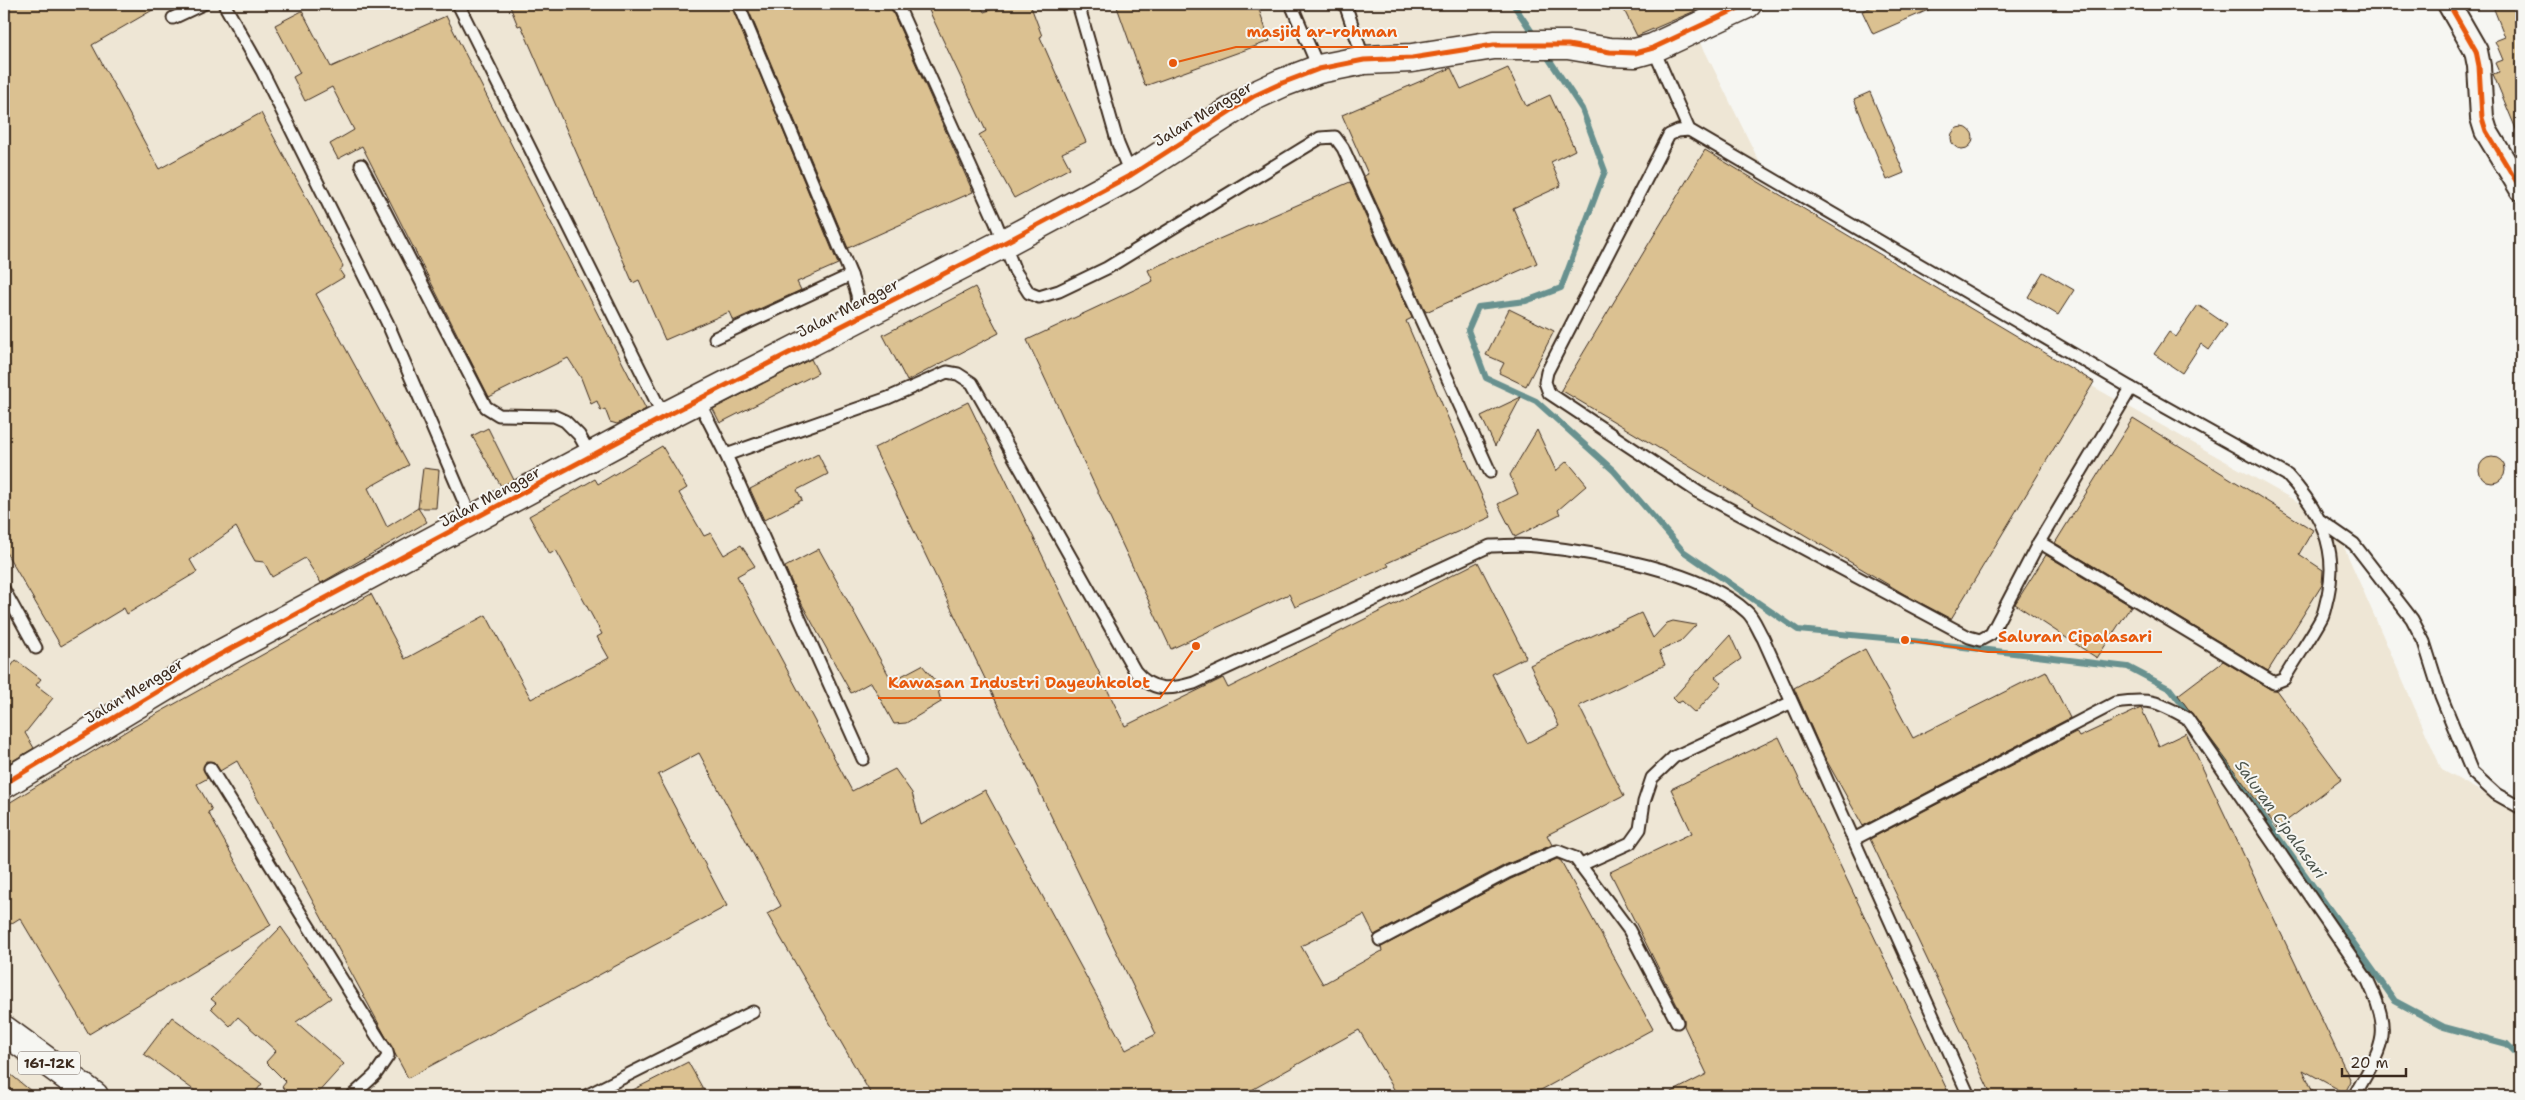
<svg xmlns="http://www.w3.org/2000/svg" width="2525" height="1100" font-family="'Shantell Sans',sans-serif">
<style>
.built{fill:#eee6d5}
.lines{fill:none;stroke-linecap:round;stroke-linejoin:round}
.stream{stroke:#67918f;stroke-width:6}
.building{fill:#dbc191;stroke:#3b2a1e}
.service-casing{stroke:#3b2a1e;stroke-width:15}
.minor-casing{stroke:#3b2a1e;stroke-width:26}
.tertiary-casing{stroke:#3b2a1e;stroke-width:31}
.primary-casing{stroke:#3b2a1e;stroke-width:31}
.service{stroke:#f6f6f2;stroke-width:11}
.minor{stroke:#f6f6f2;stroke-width:22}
.tertiary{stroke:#f6f6f2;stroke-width:28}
.primary{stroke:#f6f6f2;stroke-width:28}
.cycleway-casing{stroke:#f6f6f2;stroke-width:8}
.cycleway{stroke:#e8590c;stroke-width:5}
.labels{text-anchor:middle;stroke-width:4;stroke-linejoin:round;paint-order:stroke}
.shield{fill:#f6f6f2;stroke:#73675e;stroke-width:1}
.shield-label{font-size:14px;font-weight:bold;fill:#3b2a1e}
.street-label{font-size:15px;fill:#3b2a1e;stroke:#f6f6f2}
.water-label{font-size:16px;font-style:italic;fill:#4d554d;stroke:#f6f6f2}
.leader{fill:none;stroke:#e8590c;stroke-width:2}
.callout-dot{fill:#e8590c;stroke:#f6f6f2;stroke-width:2}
.callout-label{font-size:16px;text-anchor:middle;font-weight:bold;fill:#e8590c;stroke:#f6f6f2;stroke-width:4;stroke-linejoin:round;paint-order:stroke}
</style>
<rect width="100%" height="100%" fill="#f6f6f2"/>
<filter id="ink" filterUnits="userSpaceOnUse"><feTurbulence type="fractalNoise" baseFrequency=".02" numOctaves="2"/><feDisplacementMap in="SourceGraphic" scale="10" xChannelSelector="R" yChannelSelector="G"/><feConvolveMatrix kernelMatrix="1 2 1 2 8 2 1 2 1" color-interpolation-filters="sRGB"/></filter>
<g filter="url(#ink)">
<!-- built -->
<polygon class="built" points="4,4 1776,4 1700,41 1784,212 2333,522 2442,770 2521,814 2521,1096 4,1096"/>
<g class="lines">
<!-- stream -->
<g class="stream">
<polyline points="1513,4 1536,38"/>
<polyline points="1545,53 1582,109 1605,171 1561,288 1526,301 1478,307 1468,330 1486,378 1536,401 1614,471 1683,551 1798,630 1905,640 2128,667 2170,689 2193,719"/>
<polyline points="2204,733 2395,1001 2444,1027 2507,1044 2521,1058"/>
</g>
</g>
<!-- building -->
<g class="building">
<polygon points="4,4 163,4 92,45 159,169 261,113 343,266 340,271 344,277 316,294 409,465 368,488 387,527 418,508 427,522 321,583 305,558 272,577 264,562 255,561 236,527 190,560 197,572 127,614 124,608 61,646 4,549"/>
<polygon points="509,4 731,4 838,264 797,282 801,290 733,321 729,312 665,340 639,280 633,283 521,25 518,26"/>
<polygon points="746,4 889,4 973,192 848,248"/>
<polygon points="926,4 980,4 984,12 1006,4 1030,4 1042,36 1040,37 1086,142 1062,153 1070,168 1014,198 979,135 986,131"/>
<polygon points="1116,4 1257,4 1270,41 1145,86"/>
<polygon points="1621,4 1711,4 1637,36"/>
<polygon points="1879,4 1942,4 1873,34 1862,11"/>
<polygon points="2492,4 2521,4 2521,141 2493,74 2499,72 2495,63 2503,60 2495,41 2505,37"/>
<polygon points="302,11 331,67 446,16 646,409 617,424 610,422 605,409 601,411 597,401 591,404 581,378 568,358 489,397 362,146 338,159 330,144 354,130 332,87 305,101 293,77 300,73 275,25"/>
<polygon points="1451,68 1461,89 1508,68 1526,106 1550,95 1575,150 1551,162 1561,186 1513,208 1537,263 1426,312 1364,176 1368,174 1342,115"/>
<polygon points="1870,92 1904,173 1887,180 1854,99"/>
<circle cx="1962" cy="138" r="11"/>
<polygon points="1705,150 2094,382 1951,619 1904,594 1561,390"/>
<polygon points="1350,182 1412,318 1406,321 1491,517 1387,563 1389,566 1295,607 1289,594 1171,649 1027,340 1153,281 1148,270"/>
<polygon points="2043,272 2074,290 2058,315 2028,297"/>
<polygon points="975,287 999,333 907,381 883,335"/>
<polygon points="2198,305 2227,325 2209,350 2201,344 2182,373 2154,354 2169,332 2176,337"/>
<polygon points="1509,309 1554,331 1526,386 1499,373 1504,363 1486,355"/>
<polygon points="811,359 818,373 720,423 713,409"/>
<polygon points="1521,397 1495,446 1481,416"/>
<polygon points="968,402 1125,726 1223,678 1228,688 1478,562 1526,657 1492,674 1527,743 1559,726 1530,665 1641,613 1653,638 1667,623 1673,621 1696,625 1680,642 1659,651 1665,665 1579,706 1624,796 1547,835 1552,845 1505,865 1374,935 1364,915 1301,946 1323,984 1382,951 1381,947 1511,879 1557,859 1561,861 1653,1029 1530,1096 1398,1096 1359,1030 1241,1096 872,1096 767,914 781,906 699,753 658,775 727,906 408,1078 237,761 220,771 214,762 206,761 203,769 208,778 197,784 212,810 208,812 271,925 89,1034 20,918 4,928 4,806 128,730 371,594 405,659 486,615 531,699 609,658 597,637 602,634 556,550 550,554 529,516 595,479 598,484 662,446 687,488 679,493 704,536 711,533 724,555 741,545 755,566 737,576 852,791 895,769 912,793 921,825 985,790 1126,1050 1156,1034 874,448"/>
<polygon points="2133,418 2313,530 2299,554 2323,570 2322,585 2268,671 2055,543"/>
<polygon points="488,428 514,480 501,486 472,436"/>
<polygon points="1537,430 1556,471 1567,461 1587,485 1558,510 1560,514 1515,537 1498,504 1518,494 1510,475"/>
<polygon points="818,454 828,474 797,490 802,500 764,520 750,489"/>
<circle cx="2492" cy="470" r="13"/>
<polygon points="423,468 439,470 436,508 418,508"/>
<polygon points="819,549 892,681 922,665 936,682 941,702 906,723 894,724 871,682 851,693 798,597 785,567"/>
<polygon points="2046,555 2131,606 2097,658 2015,604"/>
<polygon points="1730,635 1741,659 1715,677 1722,683 1695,713 1682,701 1678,703 1673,698"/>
<polygon points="1865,649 1913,738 2046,671 2070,718 1863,826 1824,756 1794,688"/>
<polygon points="16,660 41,679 36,685 53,698 25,733 34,748 4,766 4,676"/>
<polygon points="2223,661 2270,689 2276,690 2342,779 2277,828 2178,695"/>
<polygon points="2141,708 2159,746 2186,733 2351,1081 2345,1093 2303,1070 2315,1096 1992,1096 1870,839 2076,732 2079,737"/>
<polygon points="1779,737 1950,1096 1664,1096 1707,1074 1684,1026 1684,1019 1610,872 1692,833 1671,789"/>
<polygon points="281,927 331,998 296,1022 344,1064 315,1096 292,1096 282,1087 286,1082 266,1062 276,1051 238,1017 230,1026 211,1008 216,1003 211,999"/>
<polygon points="172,1017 262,1084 252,1096 202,1096 144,1054"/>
<polygon points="688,1062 707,1096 621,1096"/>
<polygon points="4,1069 37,1096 4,1096"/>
</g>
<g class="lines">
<defs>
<g id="service">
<polyline points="224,4 262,71 387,322 472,520"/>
<polyline points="458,4 664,417"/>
<polyline points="738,4 851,275 857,294 859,315"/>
<polyline points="897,4 996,223 1015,271 1029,293 1039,297 1059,291 1107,268 1320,138 1335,137 1343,148 1490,472"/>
<polyline points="1078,4 1118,144 1131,175"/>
<polyline points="1291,4 1319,69"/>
<polyline points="1345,4 1364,60"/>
<polyline points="173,18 203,4"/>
<path d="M1653,48L1689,130L2131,388L2287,475C2319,509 2339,548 2328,595C2326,602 2325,610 2322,617C2311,638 2296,658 2284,679L2274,683L2039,542"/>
<polyline points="1689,130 1678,131 1669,135 1547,372 1545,382 1549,393 1698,492 1969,637 1980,640 1991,634 2039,542 2131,388"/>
<polyline points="361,165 486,407 499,415 554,416 565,421 579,435 591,456"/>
<polyline points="715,338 851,275"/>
<polyline points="698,400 726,455 863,759"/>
<path d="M726,455L888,398L947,372L958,374L972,383L1135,671C1152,692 1170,690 1194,683L1490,546C1505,546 1521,544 1536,546C1594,552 1704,571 1747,612C1754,618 1758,630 1763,638L1969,1096"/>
<polyline points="2321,521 2354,544 2412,619 2424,642 2441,696 2472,772 2496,794 2521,808"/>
<polyline points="4,590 36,648"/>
<polyline points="210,768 387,1052 388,1056 375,1075 352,1096"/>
<path d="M1854,839L2115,703C2150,698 2157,701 2187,718L2368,981C2394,1036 2382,1047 2354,1096"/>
<polyline points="1581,865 1630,843 1640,829 1644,802 1652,778 1674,757 1790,703"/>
<polyline points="1380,940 1508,872 1557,851 1575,858 1629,930 1677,1022"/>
<polyline points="586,1096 753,1012"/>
</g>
<polyline id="minor" points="2449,4 2476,51 2479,66 2482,118 2486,131 2521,189"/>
<polyline id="tertiary" points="4,784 208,661 664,417 1004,243 1131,175 1254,96 1282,83 1319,69 1364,60 1412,58 1494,45 1568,45 1610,52 1635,53 1653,48 1747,4"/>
<polyline id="primary" points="4,1030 94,1096"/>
</defs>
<!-- service casing -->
<use href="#service" class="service-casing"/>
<!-- minor casing -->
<use href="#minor" class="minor-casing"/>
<!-- tertiary casing -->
<use href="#tertiary" class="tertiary-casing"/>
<!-- primary casing -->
<use href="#primary" class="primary-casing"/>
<!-- service -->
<use href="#service" class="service"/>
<!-- minor -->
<use href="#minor" class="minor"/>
<!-- tertiary -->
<use href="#tertiary" class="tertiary"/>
<!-- primary -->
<use href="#primary" class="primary"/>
<defs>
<g id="cycleway">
<polyline points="2449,4 2476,51 2479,66 2482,118 2486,131 2521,189"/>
<polyline points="4,784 208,661 664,417 1004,243 1131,175 1254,96 1282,83 1319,69 1364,60 1412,58 1494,45 1568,45 1610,52 1635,53 1653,48 1747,4"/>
</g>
</defs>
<!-- cycleway casing -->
<use href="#cycleway" class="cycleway-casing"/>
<!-- cycleway -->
<use href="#cycleway" class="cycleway"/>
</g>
</g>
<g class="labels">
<!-- shield labels -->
<rect class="shield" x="18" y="1051.5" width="62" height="23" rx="4"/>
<g class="shield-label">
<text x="49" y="1068">161-12K</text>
</g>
<!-- street labels -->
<g class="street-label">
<text transform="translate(1203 114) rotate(-31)" y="5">Jalan Mengger</text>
<text transform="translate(848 308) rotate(-27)" y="5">Jalan Mengger</text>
<text transform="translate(490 497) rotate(-28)" y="5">Jalan Mengger</text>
<text transform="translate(134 691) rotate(-31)" y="5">Jalan Mengger</text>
</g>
<!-- water labels -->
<g class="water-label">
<text transform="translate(2281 819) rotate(54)" y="6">Saluran Cipalasari</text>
</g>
</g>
<!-- callouts -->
<path class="leader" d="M1173 63L1236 47H1408M1905 640L1988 652H2162M1196 646L1160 698H878"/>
<g class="callout-dot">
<circle cx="1173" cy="63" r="5"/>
<circle cx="1905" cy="640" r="5"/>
<circle cx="1196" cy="646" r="5"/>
</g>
<g class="callout-label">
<text x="1322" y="37">masjid ar-rohman</text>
<text x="2075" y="642">Saluran Cipalasari</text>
<text x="1019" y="688">Kawasan Industri Dayeuhkolot</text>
</g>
<!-- margin -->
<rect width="2525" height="1100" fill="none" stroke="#f6f6f2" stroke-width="20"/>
<rect x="10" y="10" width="2505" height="1080" fill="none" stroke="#3b2a1e" stroke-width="2" filter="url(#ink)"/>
<!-- scale -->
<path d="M2342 1068v8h64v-8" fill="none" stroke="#3b2a1e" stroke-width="2.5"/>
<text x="2350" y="1068" font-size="15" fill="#3b2a1e" stroke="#f6f6f2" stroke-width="4" paint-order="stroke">20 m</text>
</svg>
